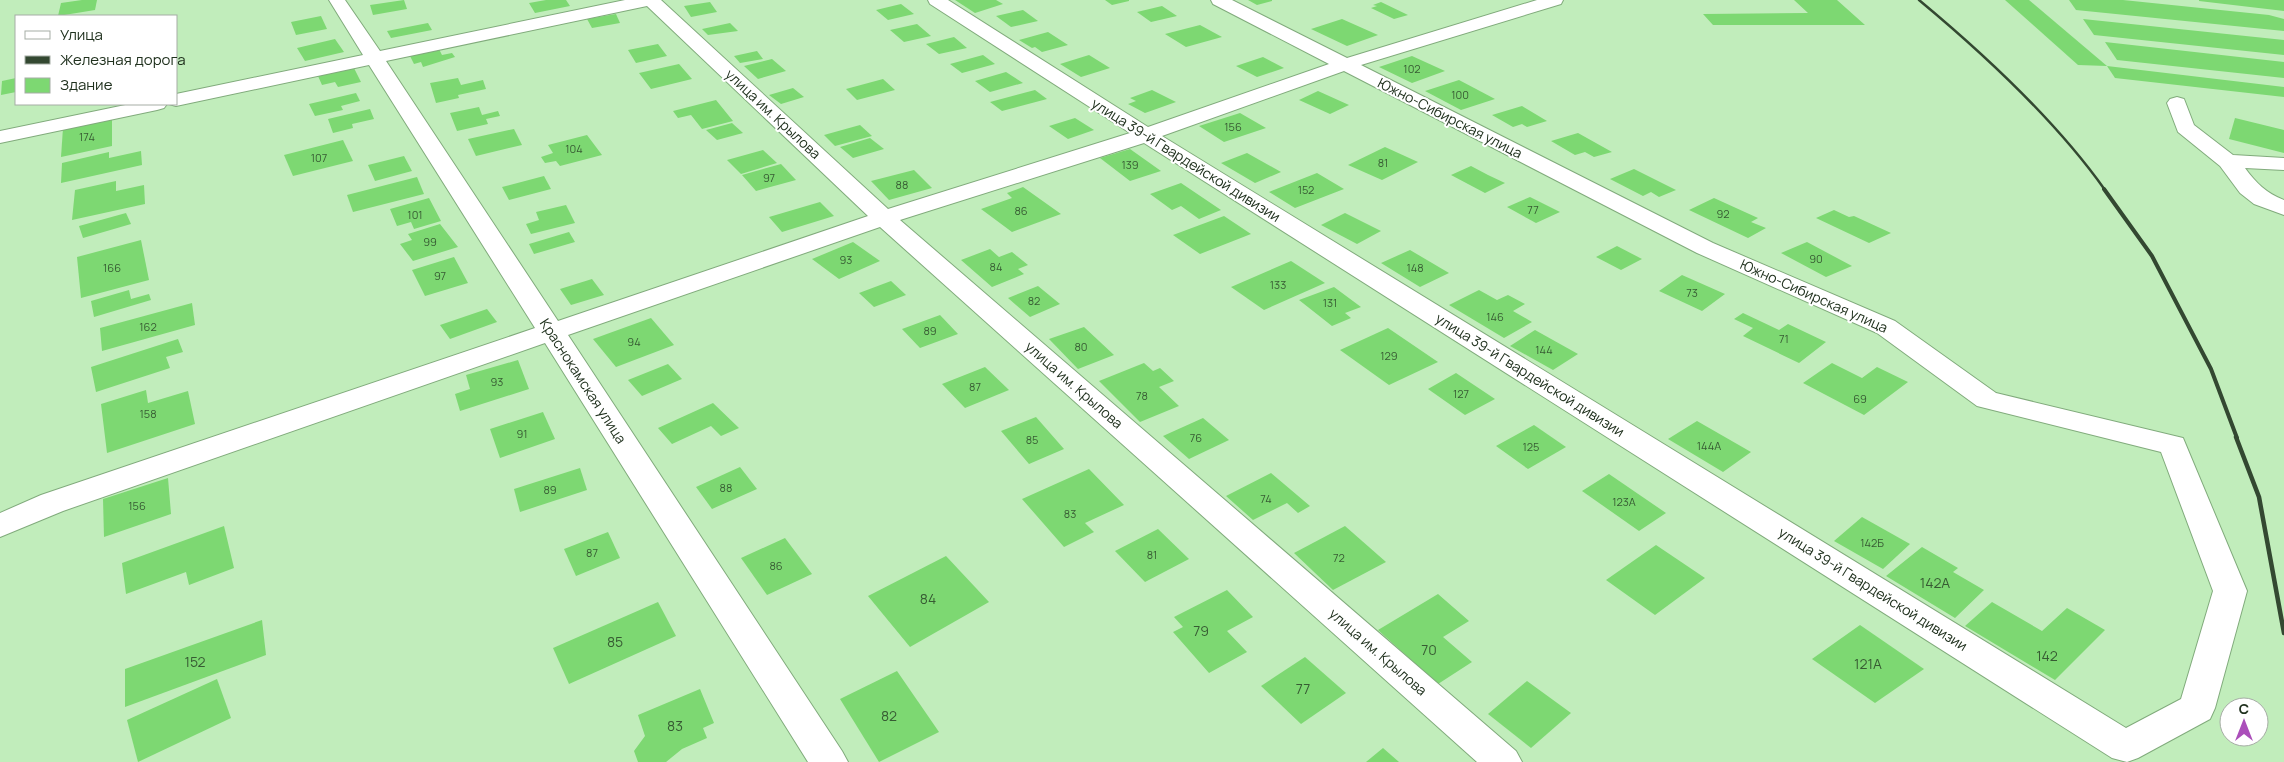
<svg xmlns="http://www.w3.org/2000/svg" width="2284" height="762" font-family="Manrope,sans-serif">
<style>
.building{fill:#7dd872}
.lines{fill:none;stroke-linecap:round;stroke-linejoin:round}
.minor-casing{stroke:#81ab7c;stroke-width:2}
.minor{fill:#fff;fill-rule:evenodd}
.rail-far2{stroke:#334831;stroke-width:2.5}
.rail-far1{stroke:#334831;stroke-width:4}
.rail{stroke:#334831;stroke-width:4.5}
.labels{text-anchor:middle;stroke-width:4;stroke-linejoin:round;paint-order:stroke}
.number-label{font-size:11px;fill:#375b33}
.street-label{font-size:14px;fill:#20311e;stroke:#fff}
.near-number-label{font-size:14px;fill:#375b33}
</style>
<rect width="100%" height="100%" fill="#c1edbb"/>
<!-- building -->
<g class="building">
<polygon points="82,0 97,0 95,10 58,16 61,3"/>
<polygon points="404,0 407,9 373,15 370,5"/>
<polygon points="546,0 566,0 570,6 535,13 529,3"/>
<polygon points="955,0 996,0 1003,4 975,13"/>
<polygon points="1105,0 1129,0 1129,1 1112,5"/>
<polygon points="1248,0 1272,0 1272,1 1257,5"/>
<polygon points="1794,0 1837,0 1865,25 1713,25 1703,14 1808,13"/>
<polygon points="2005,0 2029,0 2107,66 2078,65"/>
<polygon points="2069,0 2123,0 2269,15 2284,19 2284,31 2076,10"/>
<polygon points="2199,0 2284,0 2284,11 2199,1"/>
<polygon points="710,2 717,12 691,17 684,6"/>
<polygon points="1381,2 1408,15 1394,19 1371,8 1377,6 1373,5"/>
<polygon points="901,4 914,14 888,20 876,10"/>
<polygon points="1162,6 1177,16 1151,22 1137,12"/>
<polygon points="1023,10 1038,21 1011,27 996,16"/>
<polygon points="616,14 620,23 592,28 587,19"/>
<polygon points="321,16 327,29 296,35 291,22"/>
<polygon points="1342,19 1378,35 1347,46 1311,29"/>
<polygon points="2083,19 2284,40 2284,55 2094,35"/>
<polygon points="428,23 432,30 391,38 387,31"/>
<polygon points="730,23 738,31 708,35 702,29"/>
<polygon points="917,24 931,36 904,42 890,30"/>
<polygon points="1200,25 1222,37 1186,47 1165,34"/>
<polygon points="1048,32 1068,45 1042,52 1035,47 1032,48 1019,40"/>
<polygon points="954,37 967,48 939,54 926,44"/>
<polygon points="335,39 344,52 305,61 297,48"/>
<polygon points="2105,42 2284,62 2284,78 2117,60"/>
<polygon points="658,44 667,56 636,63 628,50"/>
<polygon points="439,49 442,55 452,53 455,57 423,67 421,62 414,64 410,56"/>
<polygon points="757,51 763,59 740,63 734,56"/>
<polygon points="983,55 995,64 962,73 950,64"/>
<polygon points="1089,55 1110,68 1081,77 1060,64"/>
<polygon points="1412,56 1445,71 1412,83 1379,67"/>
<polygon points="1263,57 1284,68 1257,77 1236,66"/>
<polygon points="772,59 786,71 758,79 744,66"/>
<polygon points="679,64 692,79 651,89 639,73"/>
<polygon points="2107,66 2284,87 2284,97 2115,78"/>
<polygon points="354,68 361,82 338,87 335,82 322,85 318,76"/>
<polygon points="1006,72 1023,83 990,92 975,81"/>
<polygon points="16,78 16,92 1,95 2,81"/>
<polygon points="458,78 461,85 483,80 486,89 458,95 459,98 436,103 430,83"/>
<polygon points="883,79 895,90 857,100 846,89"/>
<polygon points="1459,80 1495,99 1461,110 1425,91"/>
<polygon points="793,88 804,97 781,104 769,95"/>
<polygon points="1035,90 1047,99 1002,111 990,102"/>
<polygon points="1152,90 1176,102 1145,113 1128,104 1136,101 1130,98"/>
<polygon points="1318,91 1349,105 1330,114 1299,100"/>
<polygon points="356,93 360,101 341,106 343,110 315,116 309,104"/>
<polygon points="716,100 733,121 702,129 691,115 678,118 673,111"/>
<polygon points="1522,106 1547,121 1527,127 1522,124 1513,127 1492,115"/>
<polygon points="479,107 482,115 498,111 500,116 486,119 488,124 457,131 450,113"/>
<polygon points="370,109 374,119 352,124 353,128 333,133 328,119"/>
<polygon points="1240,113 1266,128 1224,142 1199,126"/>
<polygon points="112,118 112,146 61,157 63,128"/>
<polygon points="1075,118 1094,130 1068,139 1049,126"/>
<polygon points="2235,118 2284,130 2284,153 2229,139"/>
<polygon points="732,123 743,133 717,140 706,130"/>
<polygon points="860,125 872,136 835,146 824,135"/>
<polygon points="514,129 522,145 476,156 468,139"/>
<polygon points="1578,133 1612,152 1594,157 1585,152 1575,155 1551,141"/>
<polygon points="587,135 602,155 560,166 556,161 545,163 541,157 553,153 548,145"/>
<polygon points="870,138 884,149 853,158 840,147"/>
<polygon points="343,140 353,161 293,176 284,155"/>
<polygon points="1385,147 1418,162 1382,180 1348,165"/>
<polygon points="1130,149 1161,171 1130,181 1100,158"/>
<polygon points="763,150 777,163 741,174 727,160"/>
<polygon points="141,151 142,165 61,183 62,163 109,152 109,158"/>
<polygon points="1247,153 1281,172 1255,183 1221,163"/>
<polygon points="404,156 412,171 375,181 368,165"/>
<polygon points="781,164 796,180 756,191 742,175"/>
<polygon points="1471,166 1488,175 1505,183 1485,193 1451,175"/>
<polygon points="1634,169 1676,190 1659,197 1651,192 1643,196 1610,179"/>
<polygon points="914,170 932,188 889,200 871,181"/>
<polygon points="1317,173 1344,189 1295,208 1269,192"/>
<polygon points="544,176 551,189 509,200 502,187"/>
<polygon points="417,177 424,194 353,212 347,195"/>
<polygon points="116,181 116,191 144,185 145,204 72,220 75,190"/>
<polygon points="1181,183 1221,210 1199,219 1181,206 1172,210 1150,194"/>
<polygon points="1023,187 1061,214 1012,232 981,209 1012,198 1007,193"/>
<polygon points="1530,197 1560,212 1536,223 1507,207"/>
<polygon points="429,198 441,221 414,229 411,222 397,226 390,209"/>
<polygon points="1714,198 1758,218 1751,222 1766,228 1748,238 1689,210"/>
<polygon points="820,202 834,216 782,232 769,217"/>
<polygon points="566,205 575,223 531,234 526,224 539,220 536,212"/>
<polygon points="1834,210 1849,217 1854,216 1891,233 1869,243 1816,218"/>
<polygon points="126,213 131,224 83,238 79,226"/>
<polygon points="1345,213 1381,231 1357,244 1321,225"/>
<polygon points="1224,216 1251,234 1200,254 1173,235"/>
<polygon points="440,224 458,247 413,261 400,244 412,240 408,234"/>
<polygon points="569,232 575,242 534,254 529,244"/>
<polygon points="141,240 149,280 81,298 77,257"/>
<polygon points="853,242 880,261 839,279 812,259"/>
<polygon points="1807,242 1852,266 1826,277 1781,253"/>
<polygon points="1617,246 1642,259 1621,270 1596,257"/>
<polygon points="990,249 999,257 1012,252 1028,265 1018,269 1024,274 992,287 961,260"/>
<polygon points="1410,250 1449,273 1420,287 1381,263"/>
<polygon points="454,257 468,283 425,296 412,270"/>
<polygon points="1291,261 1325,283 1264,310 1231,287"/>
<polygon points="1682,275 1725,294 1702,311 1659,291"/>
<polygon points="592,279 604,295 571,305 560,289"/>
<polygon points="891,281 906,295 874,307 859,293"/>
<polygon points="1038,286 1060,304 1030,317 1008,298"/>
<polygon points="1334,287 1361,307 1345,313 1351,318 1332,326 1299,300"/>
<polygon points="129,290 131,299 149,294 151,300 94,317 91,301"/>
<polygon points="1479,290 1497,300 1508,295 1525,304 1513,311 1532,322 1504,338 1449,305"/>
<polygon points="192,303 195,325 102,351 100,328"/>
<polygon points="487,309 497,322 450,339 440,325"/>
<polygon points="1743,313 1779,330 1788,324 1826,342 1799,363 1743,336 1753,328 1734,319"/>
<polygon points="940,315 958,334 920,348 902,329"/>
<polygon points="651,318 674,345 616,367 593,339"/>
<polygon points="1084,327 1114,355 1078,369 1049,339"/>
<polygon points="1388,328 1438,362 1389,385 1340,350"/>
<polygon points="1535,330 1578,354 1553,370 1510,346"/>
<polygon points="178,339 183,352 166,357 170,368 96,392 91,367"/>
<polygon points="518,360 529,389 460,411 455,394 470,389 466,375"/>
<polygon points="1144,363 1153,371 1160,368 1174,381 1159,387 1179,406 1140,422 1099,381"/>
<polygon points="1832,363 1862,378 1877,367 1908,382 1864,415 1803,383"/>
<polygon points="668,364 682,379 642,396 628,380"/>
<polygon points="985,367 1009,390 965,408 942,384"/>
<polygon points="1456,373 1495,399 1465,415 1428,389"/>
<polygon points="146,390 148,403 188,391 195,424 107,453 101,404"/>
<polygon points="713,403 739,428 721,436 711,426 672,444 658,428"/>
<polygon points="543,412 555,439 500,458 490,429"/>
<polygon points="1036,417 1064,449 1029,464 1001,431"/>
<polygon points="1203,418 1229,440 1189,459 1163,436"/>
<polygon points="1697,421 1751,452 1723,472 1668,439"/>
<polygon points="1534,425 1566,447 1528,469 1496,446"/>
<polygon points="740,467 757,489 712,509 696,487"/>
<polygon points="580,468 587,490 520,512 514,489"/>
<polygon points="1089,469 1124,505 1085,523 1094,532 1064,547 1022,499"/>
<polygon points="1271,473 1310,506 1298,513 1287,503 1253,520 1226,496"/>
<polygon points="1609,474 1666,513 1639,531 1582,491"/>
<polygon points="168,478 171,514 104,537 103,499"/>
<polygon points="1862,517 1910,544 1883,569 1834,541"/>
<polygon points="224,526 234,568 189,585 186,572 126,594 122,563"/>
<polygon points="1345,526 1386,562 1333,590 1294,553"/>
<polygon points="1158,529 1189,559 1145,582 1115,551"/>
<polygon points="608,532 620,558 576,576 564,549"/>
<polygon points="785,538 812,574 767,595 741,558"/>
<polygon points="1656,545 1705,578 1655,615 1606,580"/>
<polygon points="1922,547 1958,568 1953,572 1984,590 1955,618 1886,576"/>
<polygon points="946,556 989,602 910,647 868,596"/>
<polygon points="1227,590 1253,617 1227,631 1247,652 1209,673 1173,632 1183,627 1174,617"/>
<polygon points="1438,594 1469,621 1443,637 1472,662 1438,684 1378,630"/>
<polygon points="658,602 676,636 569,684 553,648"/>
<polygon points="1992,602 2042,631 2067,608 2105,630 2055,680 1965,626"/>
<polygon points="262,620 266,655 125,707 125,669"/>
<polygon points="1860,625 1924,669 1875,703 1812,659"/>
<polygon points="1305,657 1346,693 1301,724 1261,686"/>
<polygon points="897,671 939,732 879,762 840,699"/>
<polygon points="217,679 231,718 138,762 127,720"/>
<polygon points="1527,681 1571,713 1531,748 1488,714"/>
<polygon points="700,689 714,723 703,728 707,738 682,749 666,762 638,762 634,751 645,736 638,715"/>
<polygon points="1383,748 1399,762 1366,762"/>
</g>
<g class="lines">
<defs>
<g id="minor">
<path d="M329,0H345L380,51L625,0H661L888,209L1130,133L930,4L928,0H948L1148,127L1329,64L1213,4L1211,0H1232L1347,58L1537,0H1563L1561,4L1361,65L1713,243L1895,321L1996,393L2183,438L2247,591L2215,708L2210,719L2138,758L2127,762L2112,758L1144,143L900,220L1516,751L1522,762H1477L880,227L568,335L842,751L848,762H808L545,343L63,511L0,537V513L41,495L535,328L369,65L176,106L169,104H176V94L363,55ZM647,6L868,216L558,321L386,61ZM1344,71L1697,253L1877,333L1977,406L2161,452L2213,591L2181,699L2126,728L1162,136Z"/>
<path d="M2177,97L2184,99L2194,125L2233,155L2284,158V170L2245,168C2256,183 2266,193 2284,200V215L2254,204L2240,193L2220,166L2178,132L2167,103L2170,99Z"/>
<polygon points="130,104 167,104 164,108 157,110 0,143 0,131"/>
</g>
</defs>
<!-- minor casing -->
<use href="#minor" class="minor-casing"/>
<!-- minor -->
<use href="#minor" class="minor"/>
<!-- rail-far2 -->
<path class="rail-far2" d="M1919,0C1984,54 2056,121 2105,190"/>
<!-- rail-far1 -->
<polyline class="rail-far1" points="2104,189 2152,256 2211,369 2237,438"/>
<!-- rail -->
<polyline class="rail" points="2236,437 2259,497 2284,633"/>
</g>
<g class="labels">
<!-- number labels -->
<g class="number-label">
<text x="1412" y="73">102</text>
<text x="1460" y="99">100</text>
<text x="1233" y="131">156</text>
<text x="87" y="141">174</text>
<text x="574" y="153">104</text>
<text x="319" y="162">107</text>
<text x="1383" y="167">81</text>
<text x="1130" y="169">139</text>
<text x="769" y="182">97</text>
<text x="902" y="189">88</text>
<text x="1306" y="194">152</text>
<text x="1533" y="214">77</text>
<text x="1021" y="215">86</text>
<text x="1723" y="218">92</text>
<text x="415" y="219">101</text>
<text x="430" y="246">99</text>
<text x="1816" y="263">90</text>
<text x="846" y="264">93</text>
<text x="996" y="271">84</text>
<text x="112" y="272">166</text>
<text x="1415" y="272">148</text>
<text x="440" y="280">97</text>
<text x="1278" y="289">133</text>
<text x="1692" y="297">73</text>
<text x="1034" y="305">82</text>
<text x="1330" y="307">131</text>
<text x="1495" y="321">146</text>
<text x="148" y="331">162</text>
<text x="930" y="335">89</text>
<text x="1784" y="343">71</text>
<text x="634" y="346">94</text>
<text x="1081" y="351">80</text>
<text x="1544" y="354">144</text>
<text x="1389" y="360">129</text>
<text x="497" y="386">93</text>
<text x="975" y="391">87</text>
<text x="1461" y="398">127</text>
<text x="1142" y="400">78</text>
<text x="1860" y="403">69</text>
<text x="148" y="418">158</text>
<text x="522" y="438">91</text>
<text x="1196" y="442">76</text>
<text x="1032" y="444">85</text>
<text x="1709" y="450">144А</text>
<text x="1531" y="451">125</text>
<text x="726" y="492">88</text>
<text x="550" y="494">89</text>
<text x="1266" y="503">74</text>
<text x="1624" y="506">123А</text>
<text x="137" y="510">156</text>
<text x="1070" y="518">83</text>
<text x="1872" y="547">142Б</text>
<text x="592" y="557">87</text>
<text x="1152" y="559">81</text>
<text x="1339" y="562">72</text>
<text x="776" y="570">86</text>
</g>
<!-- street labels -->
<g class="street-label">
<text transform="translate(773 114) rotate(43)" y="5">улица им. Крылова</text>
<text transform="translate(1450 118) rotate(27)" y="5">Южно-Сибирская улица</text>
<text transform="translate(1186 160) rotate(32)" y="5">улица 39-й Гвардейской дивизии</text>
<text transform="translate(1814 296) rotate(24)" y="5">Южно-Сибирская улица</text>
<text transform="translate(1530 375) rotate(32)" y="5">улица 39-й Гвардейской дивизии</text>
<text transform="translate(583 381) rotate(57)" y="5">Краснокамская улица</text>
<text transform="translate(1074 385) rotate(41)" y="5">улица им. Крылова</text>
<text transform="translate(1873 589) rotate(32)" y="5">улица 39-й Гвардейской дивизии</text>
<text transform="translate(1378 652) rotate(41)" y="5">улица им. Крылова</text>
</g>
<!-- near-number labels -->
<g class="near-number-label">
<text x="1935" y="588">142А</text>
<text x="928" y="604">84</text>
<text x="1201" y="636">79</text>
<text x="615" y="647">85</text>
<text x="1429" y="655">70</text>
<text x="2047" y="661">142</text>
<text x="195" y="667">152</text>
<text x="1868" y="669">121А</text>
<text x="1303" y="694">77</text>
<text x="889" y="721">82</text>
<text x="675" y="731">83</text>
</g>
</g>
<!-- legend -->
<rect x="15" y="15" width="162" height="90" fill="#ffffff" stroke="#a6ada5"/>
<rect x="25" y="31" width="25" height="8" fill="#ffffff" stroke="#a6ada5"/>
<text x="60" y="40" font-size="15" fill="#20311e">Улица</text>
<rect x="25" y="56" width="25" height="8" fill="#334831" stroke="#a6ada5"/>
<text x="60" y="65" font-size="15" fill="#20311e">Железная дорога</text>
<rect x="25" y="78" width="25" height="15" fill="#7dd872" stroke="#a6ada5"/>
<text x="60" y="90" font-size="15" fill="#20311e">Здание</text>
<!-- north arrow -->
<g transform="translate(2244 722)"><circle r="24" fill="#ffffff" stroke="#a6ada5"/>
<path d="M0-4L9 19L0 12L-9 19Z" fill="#ab4fba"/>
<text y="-8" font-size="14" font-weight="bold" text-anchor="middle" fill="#20311e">С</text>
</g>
</svg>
